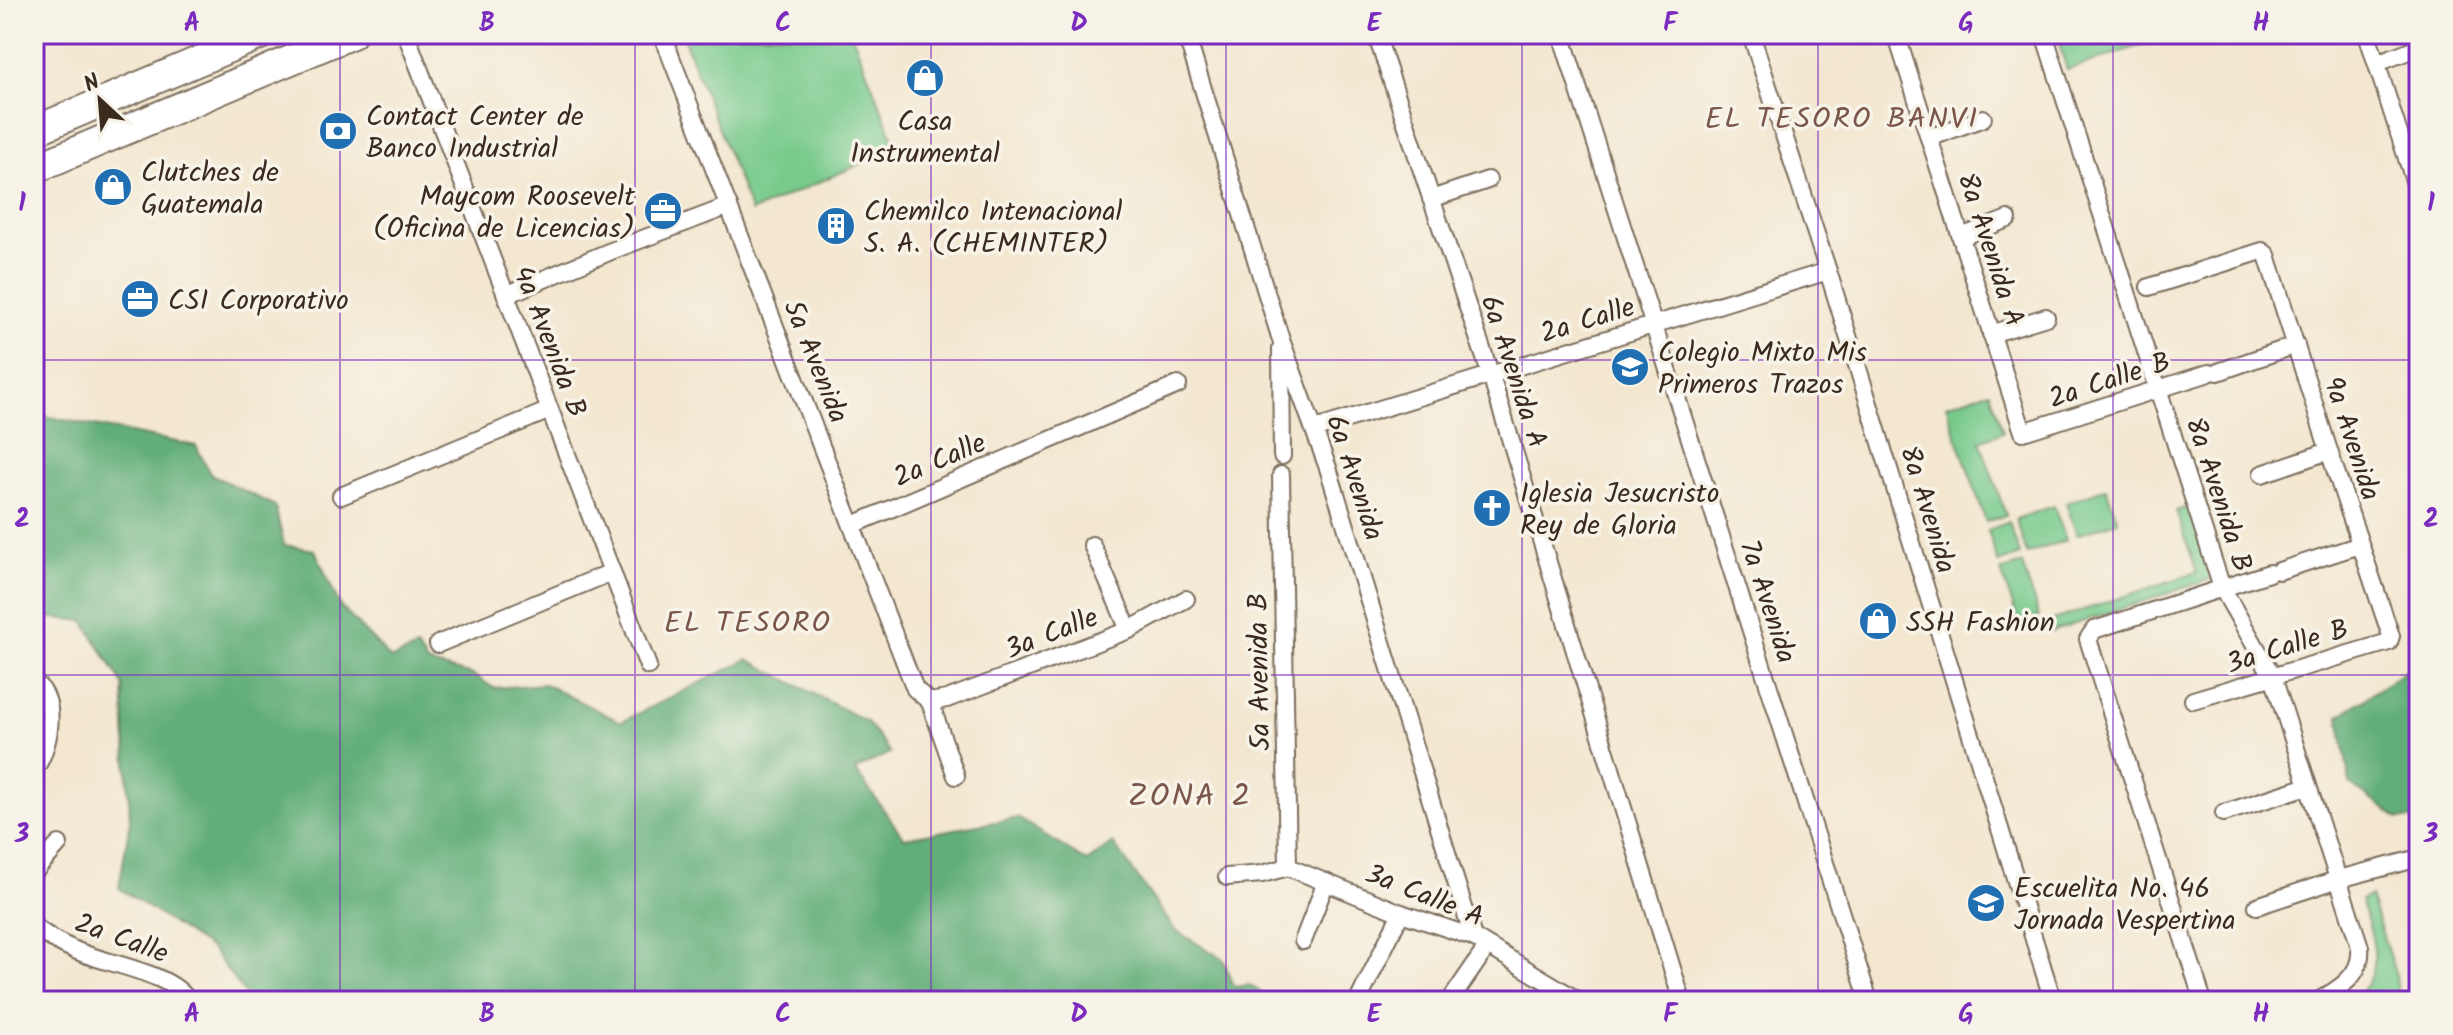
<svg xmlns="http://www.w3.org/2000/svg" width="2453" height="1035" font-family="Kalam,sans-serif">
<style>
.green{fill:#78ca8c;stroke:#5a7a55;stroke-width:2}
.forest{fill:#62ae78;stroke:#4e6c4b;stroke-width:2}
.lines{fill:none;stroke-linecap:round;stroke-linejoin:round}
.street-casing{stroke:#7b6c5c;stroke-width:20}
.highway-casing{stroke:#7b6c5c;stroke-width:32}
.street{stroke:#fff;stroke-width:16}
.highway{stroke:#fff;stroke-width:28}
.grid{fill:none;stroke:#7b2cbf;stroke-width:2;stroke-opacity:0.55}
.labels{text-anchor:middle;stroke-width:7;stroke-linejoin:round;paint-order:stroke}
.poi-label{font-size:28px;fill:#3b2a1e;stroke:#f7f3e8;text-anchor:start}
.street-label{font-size:28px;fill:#3b2a1e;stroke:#f7f3e8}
.neighbourhood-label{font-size:30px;letter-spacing:2px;fill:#7a564b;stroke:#f7f3e8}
.quarter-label{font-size:32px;letter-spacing:2px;fill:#7a564b;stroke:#f7f3e8}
.neatline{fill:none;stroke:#7b2cbf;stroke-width:3}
.grid-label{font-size:26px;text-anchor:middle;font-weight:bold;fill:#7b2cbf}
</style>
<rect width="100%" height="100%" fill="#f7f3e8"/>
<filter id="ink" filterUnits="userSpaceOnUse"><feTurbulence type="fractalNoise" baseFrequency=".0125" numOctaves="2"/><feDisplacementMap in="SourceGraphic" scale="16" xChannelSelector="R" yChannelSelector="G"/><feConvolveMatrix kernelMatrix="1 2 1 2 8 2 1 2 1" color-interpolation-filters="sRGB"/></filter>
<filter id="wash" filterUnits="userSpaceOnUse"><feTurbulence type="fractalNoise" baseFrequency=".006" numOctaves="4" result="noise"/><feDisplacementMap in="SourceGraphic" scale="32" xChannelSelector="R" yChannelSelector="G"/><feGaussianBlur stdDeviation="1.8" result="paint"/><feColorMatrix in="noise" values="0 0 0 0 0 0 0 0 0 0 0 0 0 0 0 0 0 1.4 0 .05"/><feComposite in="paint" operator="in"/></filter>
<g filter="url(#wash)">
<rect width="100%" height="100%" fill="#f3e7d0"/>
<!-- green -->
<g class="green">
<polygon points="682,34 852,34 897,148 751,212"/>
<polygon points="2056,34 2175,34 2067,70"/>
<polygon points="1990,391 2003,432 1980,441 2006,515 1986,522 1946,405"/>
<polygon points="2106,488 2118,521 2077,535 2066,503"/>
<polygon points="2192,505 2217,577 2048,633 2044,623 2197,572 2176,511"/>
<polygon points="2054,506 2066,540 2027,554 2016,519"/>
<polygon points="2009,522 2020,555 1998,563 1988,530"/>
<polygon points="2022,564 2039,617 2019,624 2001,571"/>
<path d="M2370,896L2396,976L2399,1001H2346C2391,978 2372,938 2361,900Z"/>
</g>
<!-- forest -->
<g class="forest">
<polygon points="34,414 196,446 210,474 275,506 284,545 315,550 340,606 391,659 417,648 427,663 473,675 494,688 544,684 621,722 748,659 867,722 890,753 855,770 904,838 1018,818 1087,862 1113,843 1175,930 1223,959 1234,987 1250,985 1273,1001 250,1001 212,950 119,888 130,821 123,685 84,621 34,616"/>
<polygon points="2419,662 2419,819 2399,819 2350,784 2339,716"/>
</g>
</g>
<g filter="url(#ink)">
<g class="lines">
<defs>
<g id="street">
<polyline points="406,34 648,666"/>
<polyline points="662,34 915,689 930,702 956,776"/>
<polyline points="1186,34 1281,340 1328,468 1473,937"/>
<polyline points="1376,34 1491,376 1682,1001"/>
<polyline points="1561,34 1869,1001"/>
<polyline points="1751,34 1828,271 2053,1001"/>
<polyline points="1896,34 2023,432 2209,373"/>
<path d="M2044,34L2222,588L2273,677L2360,947C2363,975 2339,989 2318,1001"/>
<polyline points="2367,34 2419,196"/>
<polyline points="2377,63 2419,47"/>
<polyline points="1929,138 1983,118"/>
<polyline points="1431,199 1488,180"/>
<polyline points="1961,237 2008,219"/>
<polyline points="2149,287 2262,251 2267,255 2329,451 2391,636 2389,642 2193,700"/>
<polyline points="506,295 611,251 729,206"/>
<polyline points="1991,334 2046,317"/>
<polyline points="1281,349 1282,456"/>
<polyline points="2218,372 2296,345"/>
<polyline points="1315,429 1828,271"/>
<polyline points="2262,474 2329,451"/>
<polyline points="1281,475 1288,867"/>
<polyline points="341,496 550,410"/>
<polyline points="853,525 1178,385"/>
<polyline points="1092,545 1129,630"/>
<polyline points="2279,571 2360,545"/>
<polyline points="438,644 612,572"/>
<path d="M34,683C60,698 49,751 34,770"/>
<polyline points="930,702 947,699 1129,630 1186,599"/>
<polyline points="2224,813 2308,786"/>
<polyline points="1288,867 1401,913 1473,937 1579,1001"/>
<polyline points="34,872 59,844"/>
<polyline points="1227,877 1262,874 1288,867"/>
<polyline points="2257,906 2339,879 2419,858"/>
<path d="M34,926C47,937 61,944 77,951C106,964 173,973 188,1001"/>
<polyline points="1303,941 1326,882"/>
<polyline points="1358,1001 1401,913"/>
<polyline points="1450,1001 1487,947"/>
<polyline points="2203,1001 2088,639 2094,630 2269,573"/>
</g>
<g id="highway">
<polyline points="34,131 262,34"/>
<polyline points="34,169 352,34"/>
</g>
</defs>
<!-- street casing -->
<use href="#street" class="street-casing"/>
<!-- highway casing -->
<use href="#highway" class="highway-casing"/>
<!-- street -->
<use href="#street" class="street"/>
<!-- highway -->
<use href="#highway" class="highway"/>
</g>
</g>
<!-- grid -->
<path class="grid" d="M340,34V1001M635,34V1001M931,34V1001M1226,34V1001M1522,34V1001M1818,34V1001M2113,34V1001M34,360H2419M34,675H2419"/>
<!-- icons -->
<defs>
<symbol id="shop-disc" viewBox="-11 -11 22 22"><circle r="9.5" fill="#1f6fb2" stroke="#f7f3e8"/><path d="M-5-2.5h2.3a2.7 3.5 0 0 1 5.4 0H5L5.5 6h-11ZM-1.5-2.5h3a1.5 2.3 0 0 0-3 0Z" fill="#fff"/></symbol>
<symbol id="bank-disc" viewBox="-11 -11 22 22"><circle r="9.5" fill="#1f6fb2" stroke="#f7f3e8"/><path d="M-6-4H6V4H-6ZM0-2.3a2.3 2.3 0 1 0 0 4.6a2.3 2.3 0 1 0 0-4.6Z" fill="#fff"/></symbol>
<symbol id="office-disc" viewBox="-11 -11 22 22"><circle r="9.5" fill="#1f6fb2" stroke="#f7f3e8"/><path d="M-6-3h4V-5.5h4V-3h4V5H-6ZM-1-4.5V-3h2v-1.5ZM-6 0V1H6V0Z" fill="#fff"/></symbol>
<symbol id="building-disc" viewBox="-11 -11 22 22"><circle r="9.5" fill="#1f6fb2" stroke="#f7f3e8"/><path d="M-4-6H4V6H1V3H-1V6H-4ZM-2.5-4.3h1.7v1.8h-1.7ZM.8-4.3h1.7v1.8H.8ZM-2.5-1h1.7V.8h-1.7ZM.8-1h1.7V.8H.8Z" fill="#fff"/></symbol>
<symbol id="school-disc" viewBox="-11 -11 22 22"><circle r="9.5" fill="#1f6fb2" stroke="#f7f3e8"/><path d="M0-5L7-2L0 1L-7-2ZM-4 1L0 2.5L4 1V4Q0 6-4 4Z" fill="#fff"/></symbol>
<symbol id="church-disc" viewBox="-11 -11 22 22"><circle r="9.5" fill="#1f6fb2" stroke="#f7f3e8"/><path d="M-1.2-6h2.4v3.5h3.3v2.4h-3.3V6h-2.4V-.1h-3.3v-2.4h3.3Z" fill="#fff"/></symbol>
</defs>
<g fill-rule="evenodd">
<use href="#shop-disc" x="903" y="56" width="44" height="44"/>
<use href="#bank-disc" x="316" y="109" width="44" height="44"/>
<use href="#shop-disc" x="91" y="165" width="44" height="44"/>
<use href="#office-disc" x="641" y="189" width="44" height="44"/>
<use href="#building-disc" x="814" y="204" width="44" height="44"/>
<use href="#office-disc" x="118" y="277" width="44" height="44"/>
<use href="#school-disc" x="1608" y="345" width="44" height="44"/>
<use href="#church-disc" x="1470" y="486" width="44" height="44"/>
<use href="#shop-disc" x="1856" y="599" width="44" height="44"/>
<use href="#school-disc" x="1964" y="881" width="44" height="44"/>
</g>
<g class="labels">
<!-- poi labels -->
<g class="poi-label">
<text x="366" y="125">Contact Center de<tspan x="366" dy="32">Banco Industrial</tspan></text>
<text x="925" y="130" text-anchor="middle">Casa<tspan x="925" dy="32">Instrumental</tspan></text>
<text x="141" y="181">Clutches de<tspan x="141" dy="32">Guatemala</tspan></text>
<text x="635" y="205" text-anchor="end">Maycom Roosevelt<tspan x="635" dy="32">(Oficina de Licencias)</tspan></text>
<text x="864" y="220">Chemilco Intenacional<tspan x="864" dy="32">S. A. (CHEMINTER)</tspan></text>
<text x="168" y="309">CSI Corporativo</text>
<text x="1658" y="361">Colegio Mixto Mis<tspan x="1658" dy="32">Primeros Trazos</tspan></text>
<text x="1520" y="502">Iglesia Jesucristo<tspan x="1520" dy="32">Rey de Gloria</tspan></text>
<text x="1906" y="631">SSH Fashion</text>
<text x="2014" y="897">Escuelita No. 46<tspan x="2014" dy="32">Jornada Vespertina</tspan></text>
</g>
<!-- street labels -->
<g class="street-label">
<text transform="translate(1992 249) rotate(72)" y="10">8a Avenida A</text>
<text transform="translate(1587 319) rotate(-17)" y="10">2a Calle</text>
<text transform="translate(551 341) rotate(69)" y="10">4a Avenida B</text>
<text transform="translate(817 361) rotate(68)" y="10">5a Avenida</text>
<text transform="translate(1515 371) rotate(72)" y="10">6a Avenida A</text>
<text transform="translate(2109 379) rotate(-18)" y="10">2a Calle B</text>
<text transform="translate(2353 438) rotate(72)" y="10">9a Avenida</text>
<text transform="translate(939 459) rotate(-23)" y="10">2a Calle</text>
<text transform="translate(1356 477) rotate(72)" y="10">6a Avenida</text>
<text transform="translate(2220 494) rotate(72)" y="10">8a Avenida B</text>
<text transform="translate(1929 509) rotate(73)" y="10">8a Avenida</text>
<text transform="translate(1769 601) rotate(72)" y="10">7a Avenida</text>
<text transform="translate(1051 632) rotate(-21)" y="10">3a Calle</text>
<text transform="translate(2287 645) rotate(-17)" y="10">3a Calle B</text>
<text transform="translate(1258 672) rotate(-91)" y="10">5a Avenida B</text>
<text transform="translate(1425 894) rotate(22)" y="10">3a Calle A</text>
<text transform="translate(122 937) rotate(20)" y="10">2a Calle</text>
</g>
<!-- neighbourhood labels -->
<g class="neighbourhood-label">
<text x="1842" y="128">EL TESORO BANVI</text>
<text x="748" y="632">EL TESORO</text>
</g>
<!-- quarter labels -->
<g class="quarter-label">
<text x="1190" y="806">ZONA 2</text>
</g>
</g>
<!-- margin -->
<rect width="2453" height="1035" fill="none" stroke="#f7f3e8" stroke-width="88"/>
<!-- north arrow -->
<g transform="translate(100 100) rotate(334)" stroke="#f7f3e8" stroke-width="6" paint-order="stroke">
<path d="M0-6L14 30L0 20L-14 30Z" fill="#3b2a1e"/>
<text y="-12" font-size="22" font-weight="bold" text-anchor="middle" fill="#3b2a1e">N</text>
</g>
<rect x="44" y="44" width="2365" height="947" class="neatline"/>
<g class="grid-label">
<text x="192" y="31">A</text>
<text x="487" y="31">B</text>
<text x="783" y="31">C</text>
<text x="1079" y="31">D</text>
<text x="1374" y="31">E</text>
<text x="1670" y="31">F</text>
<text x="1966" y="31">G</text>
<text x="2261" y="31">H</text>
<text x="22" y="211">1</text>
<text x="2431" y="211">1</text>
<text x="22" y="527">2</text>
<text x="2431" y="527">2</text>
<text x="22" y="842">3</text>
<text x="2431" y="842">3</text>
<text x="192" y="1022">A</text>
<text x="487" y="1022">B</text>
<text x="783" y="1022">C</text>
<text x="1079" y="1022">D</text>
<text x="1374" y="1022">E</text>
<text x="1670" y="1022">F</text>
<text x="1966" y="1022">G</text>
<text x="2261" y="1022">H</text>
</g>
</svg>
